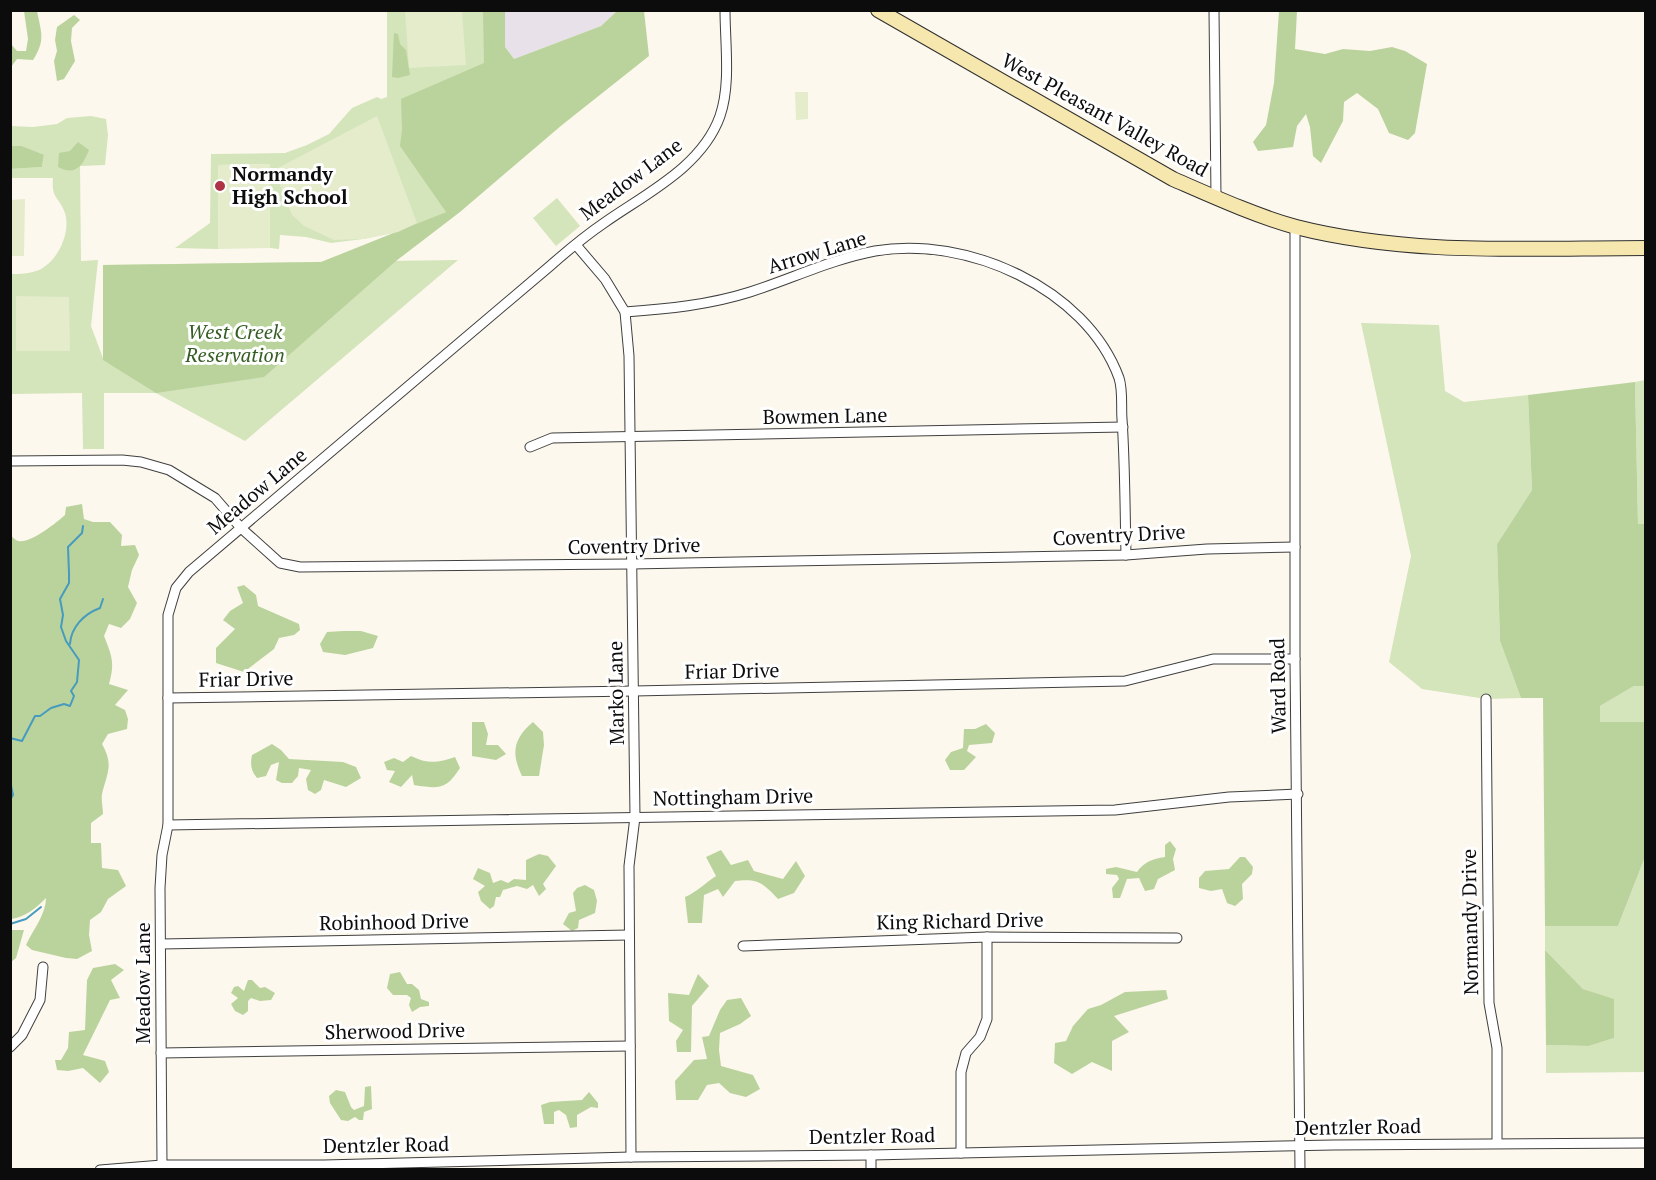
<svg xmlns="http://www.w3.org/2000/svg" width="1656" height="1180" font-family="'PT Serif',serif">
<style>
.industrial{fill:#e8e1ea}
.green{fill:#d4e4bb}
.forest{fill:#bad39c}
.pitch{fill:#e4eccb}
.lines{fill:none;stroke-linecap:round;stroke-linejoin:round}
.stream{stroke:#469bbe;stroke-width:2}
.street-casing{stroke:#3f3f3f;stroke-width:11}
.secondary-casing{stroke:#2e2e2e;stroke-width:16}
.street{stroke:#fff;stroke-width:9}
.secondary{stroke:#f6e7af;stroke-width:14}
.poi-dot{fill:#ad3345;stroke:#fff;stroke-width:2}
.labels{text-anchor:middle;stroke-width:6;stroke-linejoin:round;paint-order:stroke}
.street-label{font-size:20px;fill:#0c0c0c;stroke:#fff}
.poi-label{font-size:20px;font-weight:bold;fill:#0c0c0c;stroke:#fff;text-anchor:start}
.park-label{font-size:20px;font-style:italic;fill:#355d24;stroke:#fff}
</style>
<rect width="100%" height="100%" fill="#fdf8ed"/>
<!-- industrial -->
<polygon class="industrial" points="505,11 617,11 601,26 514,59 505,47"/>
<!-- green -->
<g class="green">
<polygon points="387,11 505,11 505,47 562,125 431,181 446,212 398,232 363,239 331,243 306,237 280,235 279,249 270,248 270,164 218,165 218,249 175,248 210,223 211,154 285,153 307,145 329,134 352,108 377,97 381,99 387,97"/>
<path d="M91,116L106,119L108,135L105,165L80,166L81,261L98,260L91,326L103,358V265L458,260L245,441L156,393H104V449H83L82,393L11,394V274C20,274 29,274 39,270C58,261 71,233 65,213C59,196 51,199 53,178H11V169L42,167L44,156L22,146H11L10,126L33,127L57,124L67,118Z"/>
<polygon points="557,198 580,226 556,246 533,218"/>
<polygon points="1361,323 1439,325 1445,391 1464,402 1528,395 1532,490 1497,544 1500,641 1521,698 1486,699 1422,689 1389,662 1411,556"/>
<polygon points="1645,380 1645,524 1638,524 1635,382"/>
<polygon points="1634,686 1645,686 1645,722 1600,722 1600,706"/>
<polygon points="1645,857 1645,1072 1546,1073 1546,1045 1589,1046 1614,1038 1614,1000 1583,989 1545,950 1545,926 1618,926"/>
</g>
<!-- forest -->
<g class="forest">
<path d="M24,11H37C41,32 46,40 33,60L17,59L11,67V44L17,51H26L28,39Z"/>
<polygon points="483,11 505,11 505,47 514,59 601,26 617,11 644,11 649,56 562,125 460,212 396,261 264,377 156,393 103,360 103,265 321,262 446,212 400,146 402,130 401,99 484,63"/>
<polygon points="1279,11 1297,11 1295,49 1325,54 1343,49 1370,51 1392,47 1405,51 1427,64 1415,133 1408,140 1389,133 1378,109 1357,93 1344,102 1343,121 1321,163 1313,156 1310,127 1306,114 1297,126 1293,147 1258,151 1253,142 1266,125 1274,83"/>
<polygon points="74,15 80,20 72,28 71,41 75,61 64,79 57,81 54,61 57,51 55,40 57,27"/>
<polygon points="394,33 398,34 400,44 406,50 410,75 398,78 392,77"/>
<path d="M78,142L89,150C82,167 75,176 58,167L59,153L70,151Z"/>
<polygon points="11,146 22,146 44,155 42,167 11,169"/>
<polygon points="1635,382 1638,524 1646,524 1645,686 1634,686 1600,706 1600,722 1645,722 1645,857 1618,926 1545,926 1543,698 1521,698 1500,641 1497,544 1532,490 1528,395"/>
<path d="M82,504L84,519L93,522H110L122,535L121,546L135,545L139,555L132,570L128,587L137,603L130,619L121,628L109,624L104,636C112,656 115,663 109,684L128,690L115,705L125,710L128,719L127,729L108,734L102,744C114,765 107,773 102,794C101,800 103,808 103,814L91,823V843H101L102,868L118,870L126,886L108,899L101,912L90,920L89,935L92,951L77,959L66,958L32,950L26,945C33,930 46,914 46,898C36,908 26,917 11,919L10,535C13,537 15,540 18,541C30,544 56,523 65,515L66,507Z"/>
<polygon points="244,585 256,595 258,606 299,624 300,630 294,635 279,638 274,649 244,672 216,663 216,648 235,629 223,620 230,611 243,603 237,587"/>
<polygon points="343,631 361,631 378,636 373,648 345,655 323,652 320,644 327,632"/>
<polygon points="472,722 484,722 488,734 486,745 498,745 506,754 496,760 472,756"/>
<path d="M533,722L543,732L544,745L539,776H522C511,753 513,739 533,722Z"/>
<polygon points="986,724 995,733 992,743 969,745 967,751 976,757 964,770 950,770 945,760 951,752 963,748 964,729 975,729"/>
<path d="M272,744L281,750L289,759L343,762L356,767L361,778L346,787L324,780L321,790L315,794L308,790L306,779L311,770L299,768L298,776L292,783H282L276,780L279,762L271,765L266,776L257,778C251,771 250,764 252,755Z"/>
<path d="M411,756C427,764 438,763 455,757L460,768C446,790 439,789 414,785L412,775L401,787L389,782L395,771L387,770L384,762L394,758L403,762Z"/>
<path d="M1170,841L1176,849L1173,859L1175,870L1158,879L1154,889L1145,891L1139,878L1127,879L1120,898H1113L1112,888L1119,879L1117,875L1106,874V869L1116,867L1137,872C1144,862 1152,859 1165,857V845Z"/>
<path d="M721,850L731,865L748,860L754,871L783,879L796,861L805,876L794,893L778,899C763,883 758,878 735,881L723,897L718,889L704,895L702,923H688L685,897C697,892 705,883 716,876L706,857Z"/>
<polygon points="539,854 548,856 556,866 543,884 546,889 539,896 533,885 527,889 517,886 503,890 500,897 496,897 494,906 490,909 481,901 478,892 485,886 473,879 478,868 490,873 493,883 501,880 508,883 514,879 526,880 526,860"/>
<polygon points="1240,857 1245,857 1253,867 1252,874 1242,884 1243,899 1235,906 1227,903 1222,889 1211,891 1199,888 1199,878 1205,871 1229,869"/>
<polygon points="585,885 594,890 597,901 595,913 579,920 578,928 572,931 563,924 569,913 576,911 573,893 577,888"/>
<polygon points="11,930 24,930 16,958 11,962"/>
<polygon points="1545,950 1583,989 1614,999 1614,1038 1589,1046 1546,1045"/>
<polygon points="115,964 124,970 111,980 120,998 110,1000 83,1055 105,1061 109,1072 100,1083 83,1068 68,1071 57,1070 55,1060 61,1060 68,1048 69,1032 85,1030 87,980 93,968"/>
<polygon points="400,972 407,984 412,984 419,990 421,999 429,1002 429,1006 420,1007 412,1012 409,1005 411,998 407,995 393,995 387,988 390,974"/>
<polygon points="698,974 709,986 692,1006 691,1052 677,1052 676,1041 683,1030 669,1021 668,993 689,995"/>
<polygon points="248,980 252,980 260,988 265,987 275,993 271,1000 260,1001 251,998 248,1001 248,1011 243,1015 235,1011 231,1004 238,998 231,993 234,987 238,986 244,991"/>
<polygon points="1166,990 1168,999 1114,1016 1129,1032 1112,1041 1112,1071 1092,1062 1072,1074 1054,1063 1055,1043 1066,1041 1073,1026 1088,1009 1101,1005 1125,992"/>
<polygon points="741,998 751,1016 740,1024 720,1033 719,1050 721,1066 753,1075 760,1089 746,1097 730,1093 719,1083 707,1085 698,1100 676,1100 675,1081 694,1060 707,1059 702,1037 709,1036 720,1010 727,1000"/>
<polygon points="371,1086 372,1109 364,1112 363,1120 359,1120 355,1117 348,1121 341,1120 330,1103 329,1096 336,1090 345,1092 351,1107 354,1110 364,1106 365,1087"/>
<polygon points="589,1092 598,1103 598,1108 591,1107 577,1115 577,1127 570,1128 566,1115 559,1110 554,1112 554,1124 544,1124 541,1105 550,1102 582,1100"/>
</g>
<!-- pitch -->
<g class="pitch">
<polygon points="405,11 462,11 466,65 409,68"/>
<polygon points="795,92 808,92 808,119 796,120"/>
<polygon points="377,116 417,223 398,232 363,239 334,240 304,226 292,215 280,185 278,168"/>
<polygon points="270,164 270,248 218,249 218,165"/>
<polygon points="25,199 24,256 11,256 11,200"/>
<polygon points="16,296 69,297 70,351 16,351"/>
</g>
<g class="lines">
<!-- stream -->
<g class="stream">
<path d="M70,644C71,627 84,614 100,608L103,599"/>
<polyline points="10,738 22,741 35,716 40,716 51,708 64,704 70,706 74,696 71,691 77,682 79,660 66,641 61,627 63,615 60,599 69,583 69,573 68,547 82,533 83,526"/>
<polyline points="10,781 13,795 10,800"/>
<polyline points="10,924 26,919 41,907"/>
</g>
<defs>
<g id="street">
<polyline points="1214,10 1216,197"/>
<polyline points="1295,226 1295,659 1300,1170"/>
<polyline points="576,245 605,279 625,312 629,356 635,817 629,866 631,1157"/>
<path d="M625,312C667,309 709,305 750,292C791,279 832,259 875,251C966,235 1086,288 1119,378C1123,390 1121,406 1122,419C1125,464 1125,510 1126,555"/>
<polyline points="530,447 552,438 1123,427"/>
<polyline points="10,461 122,460 141,462 169,470 215,498 241,528 280,563 300,567 631,564 1126,555 1207,549 1295,547"/>
<polyline points="168,698 634,691 1125,681 1213,659 1295,659"/>
<polyline points="1486,699 1489,1003 1497,1048 1497,1143"/>
<polyline points="168,825 1115,810 1229,797 1298,794"/>
<polyline points="161,944 629,935"/>
<polyline points="743,946 987,937 1177,938"/>
<polyline points="10,1047 22,1035 40,1000 43,967"/>
<polyline points="161,1053 630,1046"/>
<polyline points="961,1153 961,1072 966,1053 980,1037 987,1019 987,937"/>
<polyline points="871,1155 871,1170"/>
<path d="M162,1165L160,888L162,855L168,825V615L176,588L189,572L550,266C567,251 585,236 604,223C645,194 702,167 720,116C731,84 725,44 725,10"/>
<polyline points="100,1170 162,1165 324,1165 631,1157 871,1155 1333,1145 1646,1143"/>
</g>
<path id="secondary" d="M878,10L1173,179C1212,196 1256,216 1296,227C1410,256 1529,248 1646,248"/>
</defs>
<!-- street casing -->
<use href="#street" class="street-casing"/>
<!-- secondary casing -->
<use href="#secondary" class="secondary-casing"/>
<!-- street -->
<use href="#street" class="street"/>
<!-- secondary -->
<use href="#secondary" class="secondary"/>
</g>
<!-- markers -->
<circle class="poi-dot" cx="220" cy="186" r="6"/>
<g class="labels">
<!-- street labels -->
<g class="street-label">
<text transform="translate(1105 115) rotate(29)" y="7">West Pleasant Valley Road</text>
<text transform="translate(631 179) rotate(-37)" y="7">Meadow Lane</text>
<text transform="translate(817 252) rotate(-17)" y="7">Arrow Lane</text>
<text transform="translate(825 416) rotate(-1)" y="7">Bowmen Lane</text>
<text transform="translate(257 491) rotate(-40)" y="7">Meadow Lane</text>
<text transform="translate(1119 535) rotate(-3)" y="7">Coventry Drive</text>
<text transform="translate(634 546) rotate(-1)" y="7">Coventry Drive</text>
<text transform="translate(732 671) rotate(-1)" y="7">Friar Drive</text>
<text transform="translate(246 679) rotate(-1)" y="7">Friar Drive</text>
<text transform="translate(1278 686) rotate(-91)" y="7">Ward Road</text>
<text transform="translate(616 693) rotate(-91)" y="7">Marko Lane</text>
<text transform="translate(733 797) rotate(-1)" y="7">Nottingham Drive</text>
<text transform="translate(960 921) rotate(-1)" y="7">King Richard Drive</text>
<text transform="translate(394 922) rotate(-1)" y="7">Robinhood Drive</text>
<text transform="translate(1470 922) rotate(-91)" y="7">Normandy Drive</text>
<text transform="translate(143 983) rotate(-90)" y="7">Meadow Lane</text>
<text transform="translate(395 1031) rotate(-1)" y="7">Sherwood Drive</text>
<text transform="translate(1358 1127) rotate(-1)" y="7">Dentzler Road</text>
<text transform="translate(872 1136) rotate(-1)" y="7">Dentzler Road</text>
<text transform="translate(386 1145) rotate(-1)" y="7">Dentzler Road</text>
</g>
<!-- poi labels -->
<g class="poi-label">
<text x="232" y="181">Normandy<tspan x="232" dy="23">High School</tspan></text>
</g>
<!-- park labels -->
<g class="park-label">
<text x="235" y="339">West Creek<tspan x="235" dy="23">Reservation</tspan></text>
</g>
</g>
<!-- border -->
<rect width="1656" height="1180" fill="none" stroke="#0c0c0c" stroke-width="24"/>
</svg>
